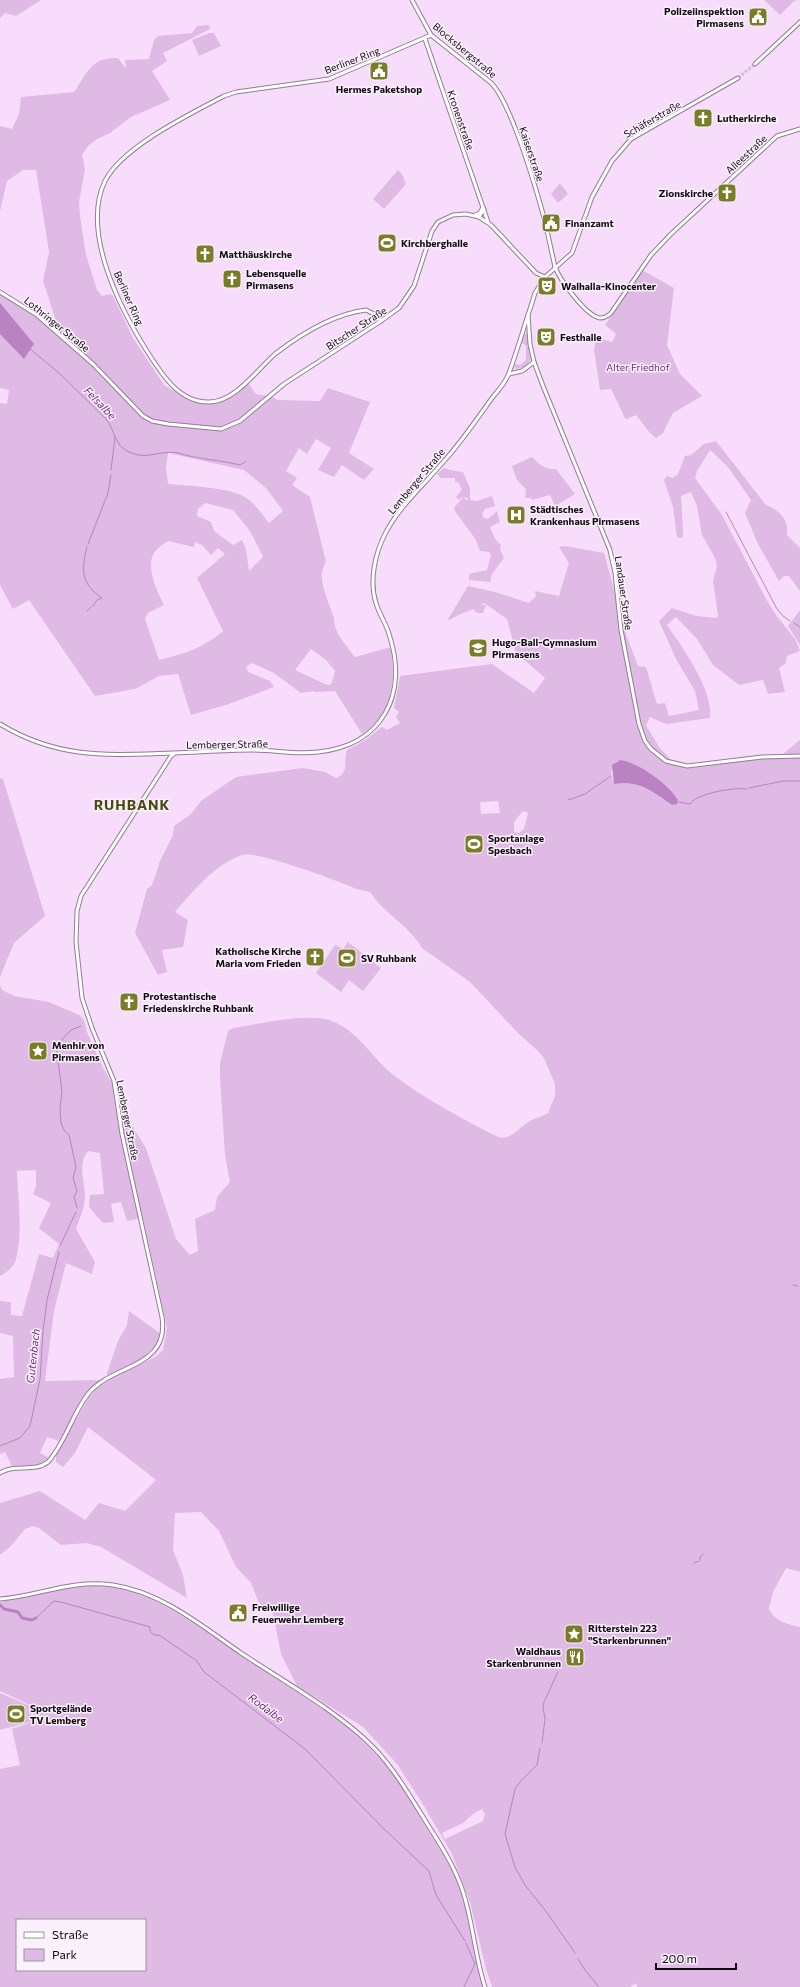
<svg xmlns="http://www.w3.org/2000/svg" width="800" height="1987" font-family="Commissioner,sans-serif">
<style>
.green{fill:#dfbae5;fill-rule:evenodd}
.water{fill:#ba81c3}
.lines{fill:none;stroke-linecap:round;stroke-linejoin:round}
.stream{stroke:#ba81c3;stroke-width:1}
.canal{stroke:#ba81c3;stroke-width:3}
.secondary-tunnel{stroke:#d4bdd8;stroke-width:3;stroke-dasharray:3 1.5;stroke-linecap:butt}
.tertiary-casing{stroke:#927b96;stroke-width:5}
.secondary-casing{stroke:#927b96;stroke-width:5}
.tertiary{stroke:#fff;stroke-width:3}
.secondary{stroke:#fff;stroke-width:3}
.labels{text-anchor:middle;stroke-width:3;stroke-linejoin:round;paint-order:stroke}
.poi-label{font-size:10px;font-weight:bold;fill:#110812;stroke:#fbf1fc;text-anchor:start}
.street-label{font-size:10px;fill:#110812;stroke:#fbf1fc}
.park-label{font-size:10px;fill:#6f2a7b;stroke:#fbf1fc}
.water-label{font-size:11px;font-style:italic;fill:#712c7c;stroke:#fbf1fc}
.district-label{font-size:14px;font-weight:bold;letter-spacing:1px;fill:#494b0e;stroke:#fbf1fc}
</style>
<rect width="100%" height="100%" fill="#f7ddfb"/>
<!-- green -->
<g class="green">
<polygon points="0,0 41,0 16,16 5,13 0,18"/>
<polygon points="764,0 798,0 794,1 780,15"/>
<path d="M209,25L210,29L163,53L167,61L152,71L170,100L131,117L110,133L97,139L88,146L82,155L85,169L79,202L80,216L86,255L97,290L102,296L110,294L113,296L133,338L164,385L190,401L212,404L233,396L248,383L256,394L273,397L277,400L320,401L328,388L370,402L349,453L374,469L364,480L342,465L334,477L318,470L331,448L316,439L307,454L299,448L286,471L297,478L292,485L310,497L326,562C315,577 329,602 334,618C333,632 347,646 355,657L391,647C396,686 396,709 362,734L335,691L316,692L313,691L301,693L274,673L252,663L246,667L248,672L270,681L274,687L229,704L191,715L178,674L159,676L135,689L95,696L29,600L13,609L0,585V403L7,404L9,390L0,388V294L35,316L53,331L58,327L43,281L49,252L36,170H23L7,181L0,211V126L12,129L19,114L21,97L74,92C88,72 91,57 118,58L126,69L125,60L149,59L154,40L158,36L192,33L197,26ZM168,453L244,470L266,488L283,511L269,523C262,514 254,502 243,496C226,487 188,486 168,484L166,467ZM205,503L233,510L250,531L263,557L249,571L246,549L242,540L233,545L214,531L211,522L197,516L198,509ZM168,541L194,547L195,542L202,545L211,555L218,548L225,554L197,578L223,631C203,648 184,654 159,660L145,619L148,613L164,605C157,591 143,563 157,549C160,546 164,544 168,541ZM311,649L326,660L335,671L331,685L325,684L295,670Z"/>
<polygon points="209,33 214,33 221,46 199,56 192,40"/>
<polygon points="398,170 402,174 406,184 384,209 373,199"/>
<polygon points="560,183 568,194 558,203 551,194"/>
<polygon points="642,270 674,288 667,345 680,374 702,396 673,413 663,433 656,438 650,433 636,415 627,419 625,418 611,389 600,390 594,350 596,338 612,342 616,334 605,325"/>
<polygon points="527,333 531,359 525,367 515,369 514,364 520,365 526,360 526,346 521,342 524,334"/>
<path d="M716,441L766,505C780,510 789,520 787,535L800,548V591L789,576H784L779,581L758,544L745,513L751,500L728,467L710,450L697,471L695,478L722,515L765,597L776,615L795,639L800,651L787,656L786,663L779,668L785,692L768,694L763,680L739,685L713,665L697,639L676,617L667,625C683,648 713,689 710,718L666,724L650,717L646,725L659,747L672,761L691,768L750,760L787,758L784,753L800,740V1572L786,1568L773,1592L769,1608C772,1620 789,1625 800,1627V1987H637L636,1983L630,1987H492L486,1969L470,1902L452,1854L424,1806L397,1764L363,1727L297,1686L281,1654L273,1613L259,1603L251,1583L236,1567L219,1531L201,1512L175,1513L173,1550L183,1575L187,1598L101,1547L87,1543L61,1545L39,1528L33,1526L25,1529L11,1546L0,1555V1503L40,1491L85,1520L99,1503L125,1511L156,1480L88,1427L75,1453L63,1467L56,1462V1454L89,1397L99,1386L155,1357L163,1350L167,1328L143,1218L127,1221L121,1202L111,1204L114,1222L103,1223L89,1207L90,1195L104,1194L100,1153L88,1151C77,1164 85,1182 85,1196C85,1207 79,1220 76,1229L95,1262L92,1274L66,1263L54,1311L45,1381L101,1380L86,1393L59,1441L47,1437L40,1453L49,1458C38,1468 26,1465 12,1466L5,1452L0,1454V1379L14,1377L13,1336L0,1333V1301L11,1302V1315L22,1316L39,1254L53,1258L59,1244L39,1228L51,1203L33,1194L36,1186V1170L17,1171C18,1198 23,1233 16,1259C15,1266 6,1273 0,1276V985L2,990L14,996L49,1002L79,1015L84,1020L87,1032L103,1068L121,1098L132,1126L146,1148L176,1239L190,1255L198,1251L195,1219L215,1210L217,1197L230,1182L225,1156L220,1078V1063L228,1031L233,1028C258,1024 310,1012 332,1021C360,1032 373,1060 396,1077C427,1100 464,1120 498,1137C511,1141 519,1127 530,1121C535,1118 542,1117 548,1113L555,1096V1084L544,1058L537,1050L519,1034L470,982L422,948C409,925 384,914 370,892L356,889C339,881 256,850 242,855C214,865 194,890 175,912L188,920L183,947L162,950L167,972L158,975L135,933L147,889L152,885L160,861L173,835L174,826L191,814L201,801L236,777L303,768L325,772L336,778C350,773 343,761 347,750L365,740L382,727L387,730L400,723L396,717L399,712L394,708L400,676L492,664L534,693L545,678L516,653L507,619L484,603L480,605H486L483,613H477L473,609L464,613L469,610L447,621L468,586L495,592L529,603L536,596L535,591L559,596L569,563L559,547L565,546L604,553L627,637L638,666L646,667L657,704L665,703L669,716L699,710L695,691L676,659L659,621L672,608L696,616L717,618L718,615L713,581L717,566L715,558L702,535L697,506L691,492L681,496L683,532V538L677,537L673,507L664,480L667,476L673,478L678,474L685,456L691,455L704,444ZM620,760C637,762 671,785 678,800L672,805C650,792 641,780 614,784L611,772L616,762ZM498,801L500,813L481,814L480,802ZM523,811L528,813L524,829L519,833L514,832V822ZM482,1809L485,1814L483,1821L445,1839L442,1833L463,1823L473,1814Z"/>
<path d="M532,457C540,465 545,470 556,469L575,494L555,506L550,495L532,500L531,498H525L526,489L517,480L512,466Z"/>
<path d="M444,468C452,471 457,471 463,472L470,488V500L477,501L492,496L495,506L485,509L482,514L484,518L488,519L497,511L500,522L490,527L495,539L501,545L500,549L504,558L492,574L490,582L469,580V574L487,570L491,555L489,552L480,551L476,540L455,511L454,508L463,497L467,501L468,498L462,497L458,500L456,497L462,490L458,482H455V478H441L437,474Z"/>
<polygon points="800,610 800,645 788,626"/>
<polygon points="0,778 3,779 45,916 14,943 0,977"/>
<polygon points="348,942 381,968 363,991 349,980 341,992 316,973 335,945 343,949"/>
<path d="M129,1311L161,1334C151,1360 131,1364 108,1376L107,1373L118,1341L127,1325Z"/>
<path d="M97,1585C147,1589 184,1617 225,1644C258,1666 291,1688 324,1710C345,1725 366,1742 383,1762C401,1782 414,1807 428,1830C443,1854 458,1877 465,1904C472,1931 473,1960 483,1987H0V1769L20,1765L12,1729L34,1721L32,1706L0,1691V1602L56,1589ZM17,1920H145V1970H17Z"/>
<polygon points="0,1693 30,1706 33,1721 0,1730"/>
</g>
<!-- water -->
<g class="water">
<polygon points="0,303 34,344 24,359 0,334"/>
<path d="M620,760C638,762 670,785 678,800L677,804L672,805C651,791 640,780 614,784L612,765Z"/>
</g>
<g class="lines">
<!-- stream -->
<g class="stream">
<path d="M30,349L59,373L106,419C114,428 114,442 124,449C144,463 161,449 178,453C197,459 220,460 240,465L246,461"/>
<polyline points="111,470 115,437"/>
<polyline points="726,512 777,609 783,616 790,621"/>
<polyline points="88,544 108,493 111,475"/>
<path d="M87,547C81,570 81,584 102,598L97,600L93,606"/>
<polyline points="87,611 91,607"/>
<polyline points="794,623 800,627"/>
<polyline points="749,788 783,781 800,781"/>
<polyline points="568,800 585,794 611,776"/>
<path d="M679,802L690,804C697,793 735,787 747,789"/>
<polyline points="77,1208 74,1197 77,1191 73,1178 76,1167 69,1135 64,1130 61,1123 60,1108 62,1091 56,1046 71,1030 81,1026"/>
<polyline points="60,1246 76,1212"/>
<polyline points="793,1285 798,1286"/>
<polyline points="0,1446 20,1438 30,1426 40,1379 43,1331 47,1300 59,1252"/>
<polyline points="700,1560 700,1557 704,1554"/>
<polyline points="694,1563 699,1561"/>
<polyline points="36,1618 54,1601 61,1602 150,1627 150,1631 154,1635 159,1635 197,1661 204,1672 305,1749 383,1828 429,1871 436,1895 465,1941"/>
<polyline points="573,1634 575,1640"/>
<polyline points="542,1743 545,1719 543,1707 544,1702 558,1672"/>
<polyline points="540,1748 537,1765 520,1782 515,1789 505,1834 515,1867 525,1885 548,1914 575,1953"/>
<polyline points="578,1959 585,1970 599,1987"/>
<polyline points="464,1987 475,1964 466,1943"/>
</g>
<!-- canal -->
<polyline class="canal" points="0,1605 4,1609 18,1612 22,1618 32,1620 36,1618"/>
<!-- secondary-tunnel -->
<polyline class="secondary-tunnel" points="738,78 755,64"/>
<defs>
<g id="tertiary">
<polyline points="425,39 488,222"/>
<polyline points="475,215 480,213 483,207"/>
<polyline points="479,217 484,209"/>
<path d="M555,267C560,280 586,316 600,318C605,318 608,316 611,313L651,255L671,234L777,136L800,129"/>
<path d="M381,321L374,314L366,310C333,314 301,334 275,354C257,370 234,403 208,402C177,402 160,371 145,348C119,306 81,231 105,181C122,147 190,114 224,96L236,92L329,79L431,35"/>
<path d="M0,724C59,760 110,755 174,753"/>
<path d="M0,1599C40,1596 70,1579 113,1585C161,1592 202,1626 241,1653C283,1681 339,1712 374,1748C396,1771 411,1798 428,1825C440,1844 453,1864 461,1886C473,1918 474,1954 485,1987"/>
</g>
<g id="secondary">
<path d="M412,0L431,35L490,82C511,100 538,195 546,225"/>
<polyline points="755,64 800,22"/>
<polyline points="738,78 631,139 612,161 592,197 572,253 545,277 535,293 531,306 528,315 530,344 534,362 543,386 610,550 615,573 621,630 639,724 645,741 651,749 666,761 687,766 762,757 800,756"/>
<polyline points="546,226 555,267"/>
<polyline points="0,292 37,315 93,364 143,416 152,421 168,424 221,429 240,421 284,384 381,321 399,308 414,286 432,231 438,222 453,215 466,214 479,217 491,225 536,273 545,277"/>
<polyline points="509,374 522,371 534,362"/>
<path d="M0,1473C15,1463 34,1473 48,1462C65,1443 72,1415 88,1394C113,1363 170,1369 162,1317L122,1134L114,1081L92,1028L82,998L76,942L77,911L81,896L171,756L175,753C201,752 227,750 253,750C275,750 296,755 318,752C383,745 409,694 389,634C386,623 379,614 376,603C369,581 375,554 385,534C400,505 424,485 445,460C462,441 477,419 492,398C498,391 506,382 509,373C516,354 522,334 528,315"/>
</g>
</defs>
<!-- tertiary casing -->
<use href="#tertiary" class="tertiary-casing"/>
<!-- secondary casing -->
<use href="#secondary" class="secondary-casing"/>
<!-- tertiary -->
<use href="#tertiary" class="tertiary"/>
<!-- secondary -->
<use href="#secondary" class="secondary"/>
</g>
<!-- icons -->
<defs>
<symbol id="civic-square" viewBox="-11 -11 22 22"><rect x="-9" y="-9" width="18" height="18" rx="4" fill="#797d27" stroke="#fbf1fc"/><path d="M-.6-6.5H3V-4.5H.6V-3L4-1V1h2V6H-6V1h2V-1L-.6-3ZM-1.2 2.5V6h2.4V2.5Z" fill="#fff"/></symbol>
<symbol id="church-square" viewBox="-11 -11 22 22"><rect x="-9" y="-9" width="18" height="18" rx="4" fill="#797d27" stroke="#fbf1fc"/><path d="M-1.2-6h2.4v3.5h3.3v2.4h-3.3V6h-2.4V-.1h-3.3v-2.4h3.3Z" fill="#fff"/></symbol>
<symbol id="stadium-square" viewBox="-11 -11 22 22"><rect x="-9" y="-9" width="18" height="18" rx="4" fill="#797d27" stroke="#fbf1fc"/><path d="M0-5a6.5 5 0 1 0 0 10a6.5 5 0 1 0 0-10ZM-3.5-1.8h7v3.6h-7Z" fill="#fff"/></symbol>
<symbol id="theatre-square" viewBox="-11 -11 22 22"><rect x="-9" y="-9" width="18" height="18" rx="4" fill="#797d27" stroke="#fbf1fc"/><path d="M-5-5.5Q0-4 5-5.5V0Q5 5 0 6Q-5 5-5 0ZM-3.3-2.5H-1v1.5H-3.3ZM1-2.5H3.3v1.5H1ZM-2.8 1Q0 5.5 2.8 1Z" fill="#fff"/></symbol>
<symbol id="hospital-square" viewBox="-11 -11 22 22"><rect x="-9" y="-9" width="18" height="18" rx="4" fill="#797d27" stroke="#fbf1fc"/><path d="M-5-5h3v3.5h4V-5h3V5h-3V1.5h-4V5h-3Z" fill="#fff"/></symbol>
<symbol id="school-square" viewBox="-11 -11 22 22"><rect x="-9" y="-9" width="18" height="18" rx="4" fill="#797d27" stroke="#fbf1fc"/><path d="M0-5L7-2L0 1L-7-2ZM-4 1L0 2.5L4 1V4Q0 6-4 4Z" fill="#fff"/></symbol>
<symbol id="sight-square" viewBox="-11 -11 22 22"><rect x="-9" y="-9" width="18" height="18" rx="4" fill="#797d27" stroke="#fbf1fc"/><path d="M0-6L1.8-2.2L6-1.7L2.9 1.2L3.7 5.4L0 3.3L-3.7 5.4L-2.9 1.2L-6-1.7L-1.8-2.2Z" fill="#fff"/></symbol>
<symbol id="restaurant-square" viewBox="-11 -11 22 22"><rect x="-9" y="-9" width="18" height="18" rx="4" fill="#797d27" stroke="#fbf1fc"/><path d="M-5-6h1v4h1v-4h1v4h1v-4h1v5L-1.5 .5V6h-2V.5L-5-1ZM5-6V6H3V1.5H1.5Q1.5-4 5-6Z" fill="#fff"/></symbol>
</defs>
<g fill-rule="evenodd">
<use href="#civic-square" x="747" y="6" width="22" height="22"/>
<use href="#civic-square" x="368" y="60" width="22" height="22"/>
<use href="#church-square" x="692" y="107" width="22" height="22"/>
<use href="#church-square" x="716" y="182" width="22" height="22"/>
<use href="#civic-square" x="540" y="212" width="22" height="22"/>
<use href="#stadium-square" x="376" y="232" width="22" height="22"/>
<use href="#church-square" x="194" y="243" width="22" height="22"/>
<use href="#church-square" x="221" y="268" width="22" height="22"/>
<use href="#theatre-square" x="536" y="275" width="22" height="22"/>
<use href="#theatre-square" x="535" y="326" width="22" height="22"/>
<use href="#hospital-square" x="505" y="504" width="22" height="22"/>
<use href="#school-square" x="467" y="637" width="22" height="22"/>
<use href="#stadium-square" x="463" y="833" width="22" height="22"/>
<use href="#church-square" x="304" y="946" width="22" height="22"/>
<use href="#stadium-square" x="336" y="947" width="22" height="22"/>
<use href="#church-square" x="118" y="991" width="22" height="22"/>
<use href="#sight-square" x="27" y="1040" width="22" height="22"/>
<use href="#civic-square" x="227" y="1602" width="22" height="22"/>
<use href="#sight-square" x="563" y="1623" width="22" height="22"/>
<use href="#restaurant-square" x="564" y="1646" width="22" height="22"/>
<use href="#stadium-square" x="5" y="1703" width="22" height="22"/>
</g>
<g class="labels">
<!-- poi labels -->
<g class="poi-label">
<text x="744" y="15" text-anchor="end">Polizeiinspektion<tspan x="744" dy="12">Pirmasens</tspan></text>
<text x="379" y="93" text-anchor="middle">Hermes Paketshop</text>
<text x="717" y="122">Lutherkirche</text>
<text x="713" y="197" text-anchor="end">Zionskirche</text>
<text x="565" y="227">Finanzamt</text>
<text x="401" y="247">Kirchberghalle</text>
<text x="219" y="258">Matthäuskirche</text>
<text x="246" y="277">Lebensquelle<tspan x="246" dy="12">Pirmasens</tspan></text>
<text x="561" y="290">Walhalla-Kinocenter</text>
<text x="560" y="341">Festhalle</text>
<text x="530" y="513">Städtisches<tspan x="530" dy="12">Krankenhaus Pirmasens</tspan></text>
<text x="492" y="646">Hugo-Ball-Gymnasium<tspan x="492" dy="12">Pirmasens</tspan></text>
<text x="488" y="842">Sportanlage<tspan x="488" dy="12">Spesbach</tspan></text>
<text x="301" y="955" text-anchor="end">Katholische Kirche<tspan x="301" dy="12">Maria vom Frieden</tspan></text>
<text x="361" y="962">SV Ruhbank</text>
<text x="143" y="1000">Protestantische<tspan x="143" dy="12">Friedenskirche Ruhbank</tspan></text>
<text x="52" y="1049">Menhir von<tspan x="52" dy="12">Pirmasens</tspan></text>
<text x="252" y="1611">Freiwillige<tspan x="252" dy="12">Feuerwehr Lemberg</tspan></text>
<text x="588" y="1632">Ritterstein 223<tspan x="588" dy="12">"Starkenbrunnen"</tspan></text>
<text x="561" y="1655" text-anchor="end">Waldhaus<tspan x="561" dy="12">Starkenbrunnen</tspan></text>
<text x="30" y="1712">Sportgelände<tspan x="30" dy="12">TV Lemberg</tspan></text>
</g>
<!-- street labels -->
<g class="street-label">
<text transform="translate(465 50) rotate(40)" y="4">Blocksbergstraße</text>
<text transform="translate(352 60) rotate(-21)" y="4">Berliner Ring</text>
<text transform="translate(652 119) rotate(-30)" y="4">Schäferstraße</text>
<text transform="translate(461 120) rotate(71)" y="4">Kronenstraße</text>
<text transform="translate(532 154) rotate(71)" y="4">Kaiserstraße</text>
<text transform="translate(746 154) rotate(-43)" y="4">Alleestraße</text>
<text transform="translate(129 298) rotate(66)" y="4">Berliner Ring</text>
<text transform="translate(57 324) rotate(39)" y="4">Lothringer Straße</text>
<text transform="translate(356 328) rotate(-33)" y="4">Bitscher Straße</text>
<text transform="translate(416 481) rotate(-50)" y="4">Lemberger Straße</text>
<text transform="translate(624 593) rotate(82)" y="4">Landauer Straße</text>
<text transform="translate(227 744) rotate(-1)" y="4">Lemberger Straße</text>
<text transform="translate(128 1120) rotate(79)" y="4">Lemberger Straße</text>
</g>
<!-- park labels -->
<g class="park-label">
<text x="638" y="371">Alter Friedhof</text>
</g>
<!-- water labels -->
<g class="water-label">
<text transform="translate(100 403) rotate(46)" y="4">Felsalbe</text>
<text transform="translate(33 1356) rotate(-84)" y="4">Gutenbach</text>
<text transform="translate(266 1708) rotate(37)" y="4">Rodalbe</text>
</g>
<!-- district labels -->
<g class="district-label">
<text x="132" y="810">RUHBANK</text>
</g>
</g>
<!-- legend -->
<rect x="16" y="1919" width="130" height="52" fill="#fbf1fc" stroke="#9d949e"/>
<rect x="24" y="1932" width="20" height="6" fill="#ffffff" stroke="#9d949e"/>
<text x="52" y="1939" font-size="12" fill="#110812">Straße</text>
<rect x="24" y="1949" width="20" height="12" fill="#dfbae5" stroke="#9d949e"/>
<text x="52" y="1959" font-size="12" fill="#110812">Park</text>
<!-- scale -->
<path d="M656 1963v6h80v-6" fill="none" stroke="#110812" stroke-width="2"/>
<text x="662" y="1963" font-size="12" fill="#110812" stroke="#fbf1fc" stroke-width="3" paint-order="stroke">200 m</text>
</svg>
